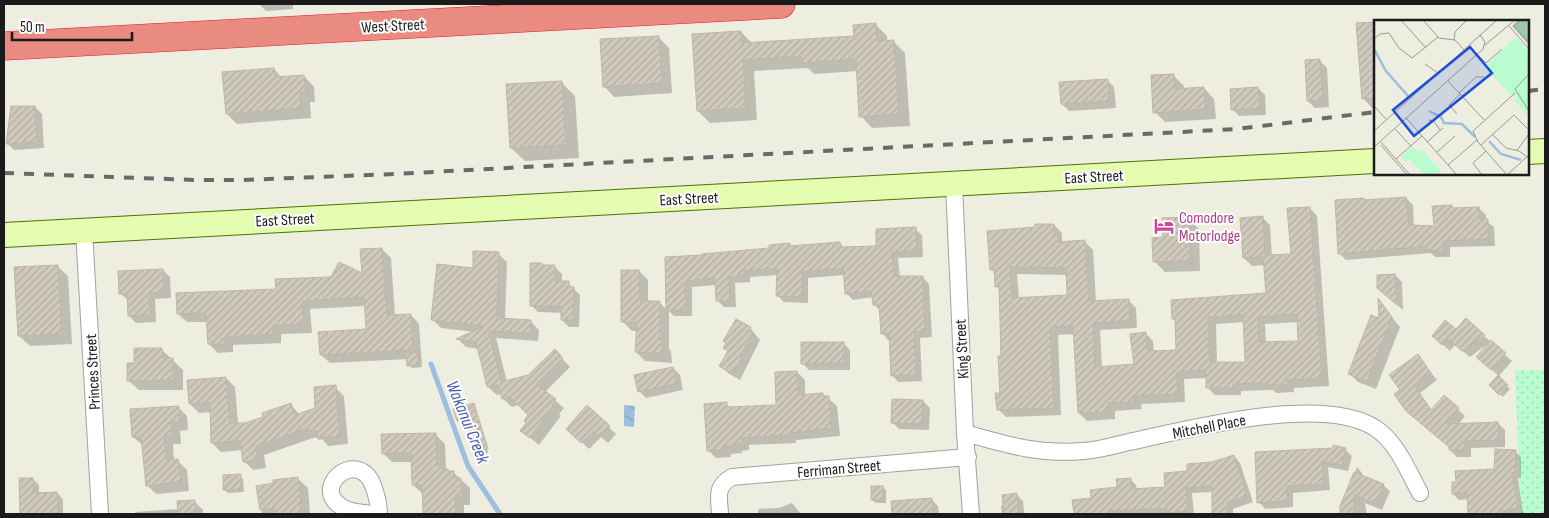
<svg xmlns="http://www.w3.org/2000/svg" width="1549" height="518" font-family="'Sofia Sans Condensed',sans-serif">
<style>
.park{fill:url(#park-dots)}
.water{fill:url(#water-waves)}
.shadow{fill:#0003;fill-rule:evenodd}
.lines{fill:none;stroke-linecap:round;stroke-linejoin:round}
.stream{stroke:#9dbede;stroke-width:5}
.building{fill:url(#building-hatch);stroke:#c0b7a2;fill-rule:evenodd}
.street-casing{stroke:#a2a2a2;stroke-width:18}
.secondary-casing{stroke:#497400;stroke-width:26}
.highway-casing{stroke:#dd1b2a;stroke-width:29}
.street{stroke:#fff;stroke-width:16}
.secondary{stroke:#e4fcaf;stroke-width:24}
.highway{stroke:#ea8b82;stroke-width:28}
.rail{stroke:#696969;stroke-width:4;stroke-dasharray:10 10;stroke-linecap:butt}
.labels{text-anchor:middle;stroke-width:4;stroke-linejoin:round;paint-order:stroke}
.street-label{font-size:16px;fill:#1b1b1b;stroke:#fff}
.hotel-label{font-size:16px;fill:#b23c85;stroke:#fff;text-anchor:start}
.water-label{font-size:18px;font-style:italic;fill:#445dae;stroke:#fff}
.inset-river{fill:none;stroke:#9dbede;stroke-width:2.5}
.inset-road{fill:none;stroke:#999991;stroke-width:1}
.view{fill:#1d4ed8;fill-opacity:0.15;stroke:#1d4ed8;stroke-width:2.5}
.inset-edge{fill:none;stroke:#1b1b1b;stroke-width:2.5}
</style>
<defs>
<pattern id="park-dots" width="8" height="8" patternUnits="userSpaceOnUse" patternTransform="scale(1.25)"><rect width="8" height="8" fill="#b9fcd0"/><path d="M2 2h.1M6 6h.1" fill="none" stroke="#9ed7b2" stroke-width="1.8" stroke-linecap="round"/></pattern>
<pattern id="water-waves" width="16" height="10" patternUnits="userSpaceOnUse" patternTransform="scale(1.25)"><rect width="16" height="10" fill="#9dbede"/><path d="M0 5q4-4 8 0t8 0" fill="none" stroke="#87a3be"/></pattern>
<pattern id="building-hatch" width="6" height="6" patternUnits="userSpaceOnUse" patternTransform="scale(1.25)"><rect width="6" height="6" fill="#d0cabd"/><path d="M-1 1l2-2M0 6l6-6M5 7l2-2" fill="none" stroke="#b2ada2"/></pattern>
</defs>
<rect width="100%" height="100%" fill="#edede0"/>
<!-- park -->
<polygon class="park" points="1515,370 1545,370 1545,514 1521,514"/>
<!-- water -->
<polygon class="water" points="624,405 635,406 634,427 624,426"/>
<!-- shadow -->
<g class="shadow">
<polygon points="259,4 293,4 293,9 266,11"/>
<polygon points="1427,20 1429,21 1402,21"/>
<polygon points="1375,23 1375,111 1363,98 1358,24"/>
<polygon points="875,24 887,36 887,41 893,41 905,53 910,126 872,128 861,116 858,71 814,74 808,68 754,71 757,120 710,123 698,111 741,32 752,43 855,37"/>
<polygon points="658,37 669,48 672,93 614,97 604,86"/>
<polygon points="1320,61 1327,68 1329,107 1315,108 1308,101"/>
<polygon points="274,69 282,78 304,76 314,87 315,102 310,102 311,118 237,124 227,114"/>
<polygon points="1173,75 1184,86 1184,90 1204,88 1214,99 1216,119 1165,122 1155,112"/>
<polygon points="1107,80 1114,87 1116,108 1069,111 1062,104"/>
<polygon points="561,82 575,96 579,158 525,161 511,148"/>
<polygon points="1258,88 1265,95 1266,115 1239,116 1232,109"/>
<polygon points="35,107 42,114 44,148 14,150 7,143"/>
<polygon points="1406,198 1413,205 1414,227 1435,227 1452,206 1455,209 1479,208 1486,215 1486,221 1494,227 1495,246 1450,247 1450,257 1435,257 1431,253 1346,260 1339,253 1364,199 1366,201"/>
<path d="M1310,208L1317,216L1329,386L1294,388V392L1276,393L1273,390L1241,391V395H1215L1207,387V378L1184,379L1185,402L1141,404L1142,409L1115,411V419L1087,421L1079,413L1075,334L1058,335L1061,415L1006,417L998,409L1001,394L1000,290L996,286L995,273L991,269L1054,225L1062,233V242H1085L1093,250L1096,302L1128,300L1136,308L1137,328L1100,330L1102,368L1135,366L1145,333L1153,341L1154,352L1177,351L1176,322L1173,319L1267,294L1265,265L1252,266L1244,258L1263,218L1270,225L1272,256L1292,255ZM1017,274L1067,275L1069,296L1019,299ZM1245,322L1246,363H1217L1216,324ZM1298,322L1300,342L1266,343L1265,324Z"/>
<polygon points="1188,218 1199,229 1200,271 1165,272 1154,261 1164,239"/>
<polygon points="915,229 922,235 923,257 898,258 900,278 923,278 929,284 932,337 920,338 922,381 898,382 892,375 891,340 888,340 882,333 881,311 874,305 873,297 853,300 847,294 845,275 808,278 808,303 784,302 778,296 778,275 750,277 750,282 735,283 736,307 724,307 717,300 717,285 692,287 692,316 674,316 669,311 669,349 671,351 672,363 645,361 636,352 637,331 632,331 623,322 639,271 648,280 648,303 660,303 667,310 666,258 704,257 770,249 790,244 792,247 840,243 845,249 878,247"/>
<polygon points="382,249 391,258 395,316 411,315 419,324 422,367 412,368 408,365 408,359 330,363 321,355 367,330 365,306 310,309 312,333 281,334 281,343 233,345 233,352 218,353 209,344 208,322 187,322 178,314 277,290 363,275"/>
<polygon points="498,254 507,262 505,320 530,321 539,330 538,341 496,338 507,382 529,377 555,351 570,367 545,392 564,408 559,414 561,416 539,445 522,431 527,423 530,415 519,405 512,407 503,399 502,394 497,395 488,387 479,349 466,347 459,340 475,332 441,328 432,319 474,269"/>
<polygon points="542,264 544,266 555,267 562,274 562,282 568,283 580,295 579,327 569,327 562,320 562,313 538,312 531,305"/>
<polygon points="57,266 68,276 72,344 30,346 19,336"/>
<polygon points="163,270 170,277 171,298 155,299 156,322 136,323 129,316 128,300 120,293"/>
<polygon points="1395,275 1402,282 1403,310 1386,295"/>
<polygon points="1379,301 1400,327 1376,389 1358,382 1349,373 1380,320"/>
<polygon points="750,328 760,340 740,380 728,373 721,366"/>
<polygon points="1456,331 1484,336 1512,361 1498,377 1510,389 1503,397 1491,385 1499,376 1485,364 1486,345 1470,357 1455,345 1450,351 1440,342"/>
<polygon points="843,343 850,350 850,370 809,370 802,363"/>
<polygon points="161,349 183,370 183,390 139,390 128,380 136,364"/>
<polygon points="1418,356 1437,380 1420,393 1432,411 1444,397 1465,416 1458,425 1498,423 1505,430 1505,447 1471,448 1471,457 1457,457 1450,450 1450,448 1402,391"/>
<polygon points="673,368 680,375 683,390 646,398 639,391"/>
<polygon points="797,372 805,380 805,396 823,394 837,406 840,436 796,440 796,443 749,445 749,450 742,451 742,453 731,454 731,457 716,458 708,450 726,404 730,408 777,406"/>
<polygon points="226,378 235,387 238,424 245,424 264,417 290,404 300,415 317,409 335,387 344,396 348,444 328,446 322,439 319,440 316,437 264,455 266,468 253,470 244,461 243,450 221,452 212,443 211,412 199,413 190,404"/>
<polygon points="923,401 930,408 929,430 899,429 892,422"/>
<polygon points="473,404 475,406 473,406 488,453 484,455 481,451 468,421 461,423 458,420"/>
<polygon points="178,407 187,416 188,430 180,431 181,444 173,444 174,461 178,461 187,470 189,491 156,494 147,485 144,446 133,437"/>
<polygon points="587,407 616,434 608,443 601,437 589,449 568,429"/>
<polygon points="436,435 445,444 446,470 453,472 470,488 470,505 464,505 464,514 425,514 423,494 413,485 412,462 392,462 383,453"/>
<polygon points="1334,449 1345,449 1352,456 1348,471 1328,467 1330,490 1293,493 1293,507 1265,509 1259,502"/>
<polygon points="1515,451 1521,457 1521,478 1518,478 1523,514 1469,514 1469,499 1459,500 1453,494 1496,470"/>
<polygon points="1234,456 1240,463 1253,502 1233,509 1233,514 1213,514 1213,492 1192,493 1194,514 1075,514 1074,501 1092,499 1118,488 1130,479 1136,485 1137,490 1167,488 1188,472"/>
<polygon points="1357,467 1362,473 1363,476 1383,485 1390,491 1382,510 1365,503 1367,514 1341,514 1341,506"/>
<polygon points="240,476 243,479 244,492 228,493 224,490"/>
<polygon points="297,478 308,488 310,514 262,514 258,487"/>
<polygon points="33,479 39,485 39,494 57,493 63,499 63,514 21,514"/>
<polygon points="882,487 886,490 886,503 876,503 872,500"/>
<polygon points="1017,495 1023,501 1024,512 1026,514 1002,514 1001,506"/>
<polygon points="931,499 938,506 939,514 894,514 893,502"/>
<polygon points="194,501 203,510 203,514 136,514 135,512 179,509"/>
<polygon points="792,503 801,514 758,514 758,509 779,508"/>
<polygon points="848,513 859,513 860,514 848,514"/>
</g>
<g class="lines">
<!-- stream -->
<polyline class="stream" points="431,364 468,466 500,514"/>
</g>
<!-- building -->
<g class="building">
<polygon points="1375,22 1375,98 1362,99 1356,23"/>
<polygon points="876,23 877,41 894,40 899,114 859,117 856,59 801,63 801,56 743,60 746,108 697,111 692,34 741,31 742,43 854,36 853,25"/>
<polygon points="659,36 662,83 603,87 600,39"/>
<polygon points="1320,59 1323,100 1307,101 1305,60"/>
<polygon points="274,68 275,77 304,75 306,92 300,92 301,108 226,114 222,72"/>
<polygon points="1174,74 1175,89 1204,87 1206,109 1153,113 1151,75"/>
<polygon points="1108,79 1109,101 1061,104 1059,82"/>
<polygon points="562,81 566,145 510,148 506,84"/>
<polygon points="1258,87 1260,108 1231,110 1230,89"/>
<polygon points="11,106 35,106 37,142 6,144"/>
<polygon points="1406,197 1409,225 1434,226 1432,206 1452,205 1453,208 1479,207 1480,219 1488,219 1488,239 1443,241 1443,251 1427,250 1427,246 1338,254 1335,200 1364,198 1364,200"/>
<path d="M1310,207L1322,379L1287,380V385H1267V383L1234,384V388H1206V370L1177,372L1178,394L1134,396V402L1108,403V412L1078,413L1073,326L1050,327L1054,408L997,410L995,393H1000L998,356H1001L999,286L995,287L994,269L990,270L987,231L1035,227V224H1054V236H1058V242L1085,240L1089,301L1129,299L1130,321L1093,323L1095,367L1134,364L1130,334L1146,332L1148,351L1176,350L1175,319H1172L1171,300L1266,293L1263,257L1243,258L1240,218L1263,216L1265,255L1291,254L1287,208ZM1010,267L1066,268L1067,295L1012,298ZM1297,314L1298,341L1259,342L1258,317ZM1243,315L1245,362H1210L1208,317Z"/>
<polygon points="1189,217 1190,261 1153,262 1152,238 1163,237 1162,218"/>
<polygon points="916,227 917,251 892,252 894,276 923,276 925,331 914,332 916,375 891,376 889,333 881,334 879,305 873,305 871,291 845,294 843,268 802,272 802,297 776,296 777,268 744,271 744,275 729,277 730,301 716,301 715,278 685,281 686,310 666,310 665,257 703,255 702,254 769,248 769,245 790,243 790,246 840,242 841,247 876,246 876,229"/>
<polygon points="382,248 387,315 411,314 413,350 320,355 318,332 366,329 364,297 302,301 304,324 272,326 273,334 225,337 225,344 208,344 206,313 177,314 176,293 276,289 275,279 331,277 339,262 362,273 360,249"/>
<polygon points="473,251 499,252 497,320 500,318 531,320 530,333 489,331 501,382 528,375 555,349 563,358 536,384 556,399 552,405 553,406 530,438 520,431 526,423 524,421 528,415 510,397 502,399 498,385 487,387 476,342 456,339 484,326 431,320 437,264 473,268"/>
<polygon points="530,263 542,263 542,265 555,265 555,281 569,281 569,287 574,287 573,320 561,320 561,306 530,306"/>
<polygon points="58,265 62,334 18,336 14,267"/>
<polygon points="163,269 164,292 149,293 150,315 128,316 127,294 119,294 118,271"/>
<polygon points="621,270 639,270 640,301 660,301 660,340 662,340 663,354 635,352 637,322 621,322"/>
<polygon points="1395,274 1397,305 1377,288 1377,275"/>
<polygon points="1378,298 1392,317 1367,381 1348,374 1371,315 1379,318"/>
<polygon points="1466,318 1485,335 1462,351 1448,339 1442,345 1432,336 1445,320 1456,329"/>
<polygon points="736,319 751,327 749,330 753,332 740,357 742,358 732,374 719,366 728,351 723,348 726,343 723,341"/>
<polygon points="1491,340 1506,353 1491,370 1476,357"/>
<polygon points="801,342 844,342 844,363 801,364"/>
<polygon points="134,348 162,348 162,358 173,358 174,380 127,381 127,363 134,363"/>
<polygon points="418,352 419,365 407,366 406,353"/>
<polygon points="1418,354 1431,373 1414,385 1431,410 1444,395 1459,408 1446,424 1498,422 1499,440 1465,441 1465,450 1449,450 1449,447 1406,411 1394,394 1400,390 1389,375"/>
<polygon points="673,367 677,384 638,392 634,375"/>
<polygon points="797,371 798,395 823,393 823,396 829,396 832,428 788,433 788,435 741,438 742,443 734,443 734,446 723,446 723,450 707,451 704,404 727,402 727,407 776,405 775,372"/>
<polygon points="1498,375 1508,385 1499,395 1489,385"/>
<polygon points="226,377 230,423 245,423 263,417 262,413 291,403 295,415 315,408 314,387 336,385 340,436 318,438 317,431 309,431 308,428 256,446 258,460 243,462 240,441 211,443 210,403 189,404 187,380"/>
<polygon points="892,399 923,400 922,424 891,423"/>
<polygon points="474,403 488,449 480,452 465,418 457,421 453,409"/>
<polygon points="587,405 610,426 601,437 594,431 581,443 566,429"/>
<polygon points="179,406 179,422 171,422 172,435 164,436 167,460 178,459 181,482 146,486 141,437 132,437 130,409"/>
<polygon points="436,433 437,466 441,465 441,469 448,469 448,471 454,471 454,478 461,478 462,496 455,497 456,513 423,514 422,485 412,485 411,453 382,454 381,434"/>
<polygon points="1333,445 1346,448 1342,465 1322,461 1324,484 1287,486 1287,501 1257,503 1255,452 1333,448"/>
<polygon points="1495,449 1516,450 1515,473 1512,472 1518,508 1502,511 1502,514 1468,514 1467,493 1452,494 1452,482 1456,482 1455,471 1494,469"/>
<polygon points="1234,455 1247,496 1227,503 1227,514 1212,514 1212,486 1186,488 1188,511 1167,513 1167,508 1107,511 1107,514 1074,514 1072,500 1091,498 1090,490 1117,487 1116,479 1131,478 1131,489 1165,487 1164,473 1187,471 1187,464 1212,462"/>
<polygon points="1354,472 1384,484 1376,504 1354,495 1354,514 1340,514 1340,506"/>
<polygon points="241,474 241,490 223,490 223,475"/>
<polygon points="298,477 301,503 300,504 301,514 275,514 274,508 260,510 256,486 273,483 273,480"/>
<polygon points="19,478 33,478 34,493 57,492 58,513 20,514"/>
<rect x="871" y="486" width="12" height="14"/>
<polygon points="1017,493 1019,514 1004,514 1002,495"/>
<polygon points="932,498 933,514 892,514 891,501"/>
<polygon points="195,500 196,514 178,514 177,501"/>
</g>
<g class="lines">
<defs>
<g id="street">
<polyline points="954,184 965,433 971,514"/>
<polyline points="84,230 100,514"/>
<path d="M965,433C1007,445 1040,455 1084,451C1099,450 1115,445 1129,442C1189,429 1322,394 1375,428C1397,442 1408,471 1420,493"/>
<path d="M372,514C361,513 348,512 339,505C312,485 360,446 374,488C377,497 379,505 379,514"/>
<path d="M720,514C719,496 715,487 732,477L968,457"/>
</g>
<g id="secondary">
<polyline points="1528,152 1545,151"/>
<polyline points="4,235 1375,161"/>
</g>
<polyline id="highway" points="4,46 781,4"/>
</defs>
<!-- street casing -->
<use href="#street" class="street-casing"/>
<!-- secondary casing -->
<use href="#secondary" class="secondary-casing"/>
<!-- highway casing -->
<use href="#highway" class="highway-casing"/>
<!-- street -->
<use href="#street" class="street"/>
<!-- secondary -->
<use href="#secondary" class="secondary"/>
<!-- highway -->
<use href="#highway" class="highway"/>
<!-- rail -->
<g class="rail">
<polyline points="1528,91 1545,89"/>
<polyline points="4,173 195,180 242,180 394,174 1237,129 1375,112"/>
</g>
</g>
<!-- icons -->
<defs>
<symbol id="hotel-bare" viewBox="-9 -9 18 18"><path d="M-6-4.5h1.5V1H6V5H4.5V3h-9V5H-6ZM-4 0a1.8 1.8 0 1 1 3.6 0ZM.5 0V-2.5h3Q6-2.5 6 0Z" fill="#d1479c" stroke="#fff" stroke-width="2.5" paint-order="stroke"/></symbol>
</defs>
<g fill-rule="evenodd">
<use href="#hotel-bare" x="1150" y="212" width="28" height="28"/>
</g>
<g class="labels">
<!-- street labels -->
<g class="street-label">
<text transform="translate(393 25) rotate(-3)" y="6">West Street</text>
<text transform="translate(1094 176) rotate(-3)" y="6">East Street</text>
<text transform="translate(689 198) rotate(-3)" y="6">East Street</text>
<text transform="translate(285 219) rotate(-3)" y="6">East Street</text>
<text transform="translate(961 349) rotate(-93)" y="6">King Street</text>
<text transform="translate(92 372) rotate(-93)" y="6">Princes Street</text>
<text transform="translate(1209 426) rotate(-11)" y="6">Mitchell Place</text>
<text transform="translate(839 468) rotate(-5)" y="6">Ferriman Street</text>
</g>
<!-- hotel labels -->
<g class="hotel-label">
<text x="1179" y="223">Comodore<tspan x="1179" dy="18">Motorlodge</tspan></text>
</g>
<!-- water labels -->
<g class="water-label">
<text transform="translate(468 422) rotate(68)" y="6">Wakanui Creek</text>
</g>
</g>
<!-- overview -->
<g transform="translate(1374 20)">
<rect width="155" height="155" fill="#edede0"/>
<path d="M144,0H155V25L138,6Z" fill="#a0c7b0"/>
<path d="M142,17L155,31V97L141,81L143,77L138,76L110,47ZM39,126L44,132L47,129L68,152L50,155L36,140L31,141L27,137Z" fill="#b9fcd0"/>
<path class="inset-river" d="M0,29L12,51L34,76M55,91L67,97L70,103L88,104L101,117M115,121L127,134L147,140"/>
<path class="inset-road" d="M27,0L52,28M49,0L65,18L81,20L90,30M147,0L140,6L155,23M135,6L155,29M0,19L6,14L15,13L25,28L38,38L64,17M80,20L81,12L93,0M111,25L141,0M103,34L112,43L128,29M51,44L64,53M155,54L141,69L155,91M74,61L110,100M85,73L102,57H110M0,86L13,100M83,94L75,85L86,74M32,98L83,155M59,101L55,100L60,101L66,110M21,109L37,126M0,111L123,0M119,115L132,128L145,131L153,137M7,122L36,155M53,122L69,108M7,125L33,155M107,125L140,95L155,110M0,127L109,29L111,22L106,15M143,130L155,114M63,132L81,116M22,139L48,116M74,145L103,120M108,155L99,143L112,131M133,155L104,122L99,111L141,73M133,155L155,135"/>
<path class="view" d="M96,27L118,53L40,116L19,90Z"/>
<rect width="155" height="155" class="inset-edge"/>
</g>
<!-- border -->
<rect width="1549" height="518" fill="none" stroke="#1b1b1b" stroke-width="10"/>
<!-- scale -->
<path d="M12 32v8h120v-8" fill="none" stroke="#1b1b1b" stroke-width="2.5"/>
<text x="20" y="32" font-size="15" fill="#1b1b1b" stroke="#ffffff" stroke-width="4" paint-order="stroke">50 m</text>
</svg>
